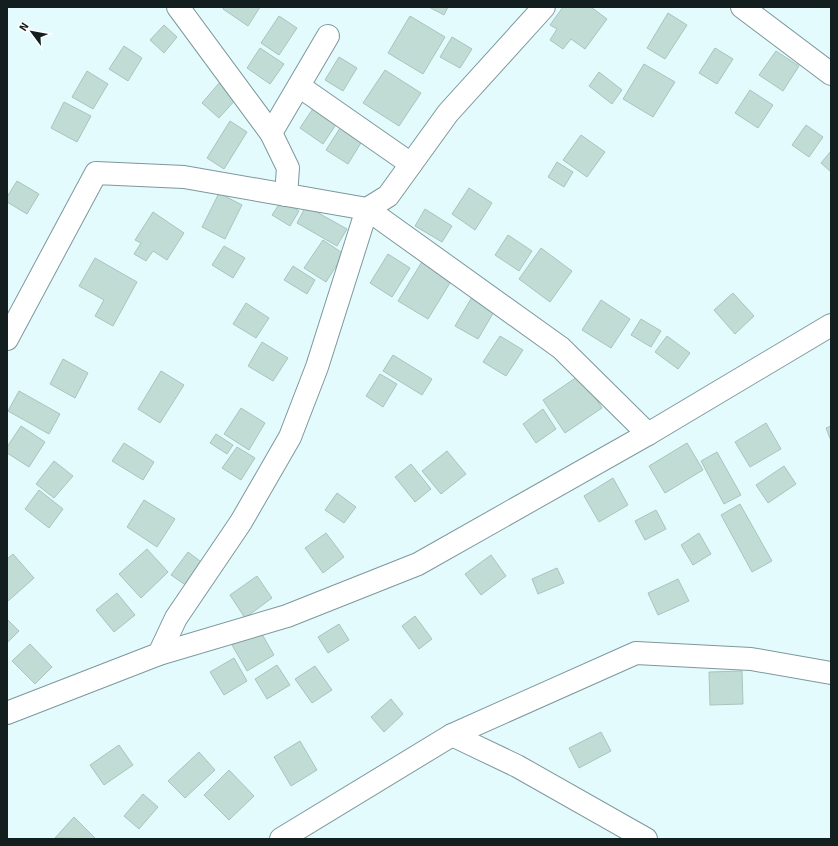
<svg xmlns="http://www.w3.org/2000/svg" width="838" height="846" font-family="Signika,sans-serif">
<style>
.building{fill:#c0dcd5;stroke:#a9c4bd}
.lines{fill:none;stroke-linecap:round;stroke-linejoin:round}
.minor-casing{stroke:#7d989c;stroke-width:24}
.minor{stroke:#fff;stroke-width:22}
</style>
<rect width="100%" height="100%" fill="#e4fbfe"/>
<!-- building -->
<g class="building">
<polygon points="224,7 260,7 248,26 223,9"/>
<polygon points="429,7 448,7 444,15"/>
<polygon points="563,7 591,7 607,19 585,49 571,39 563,49 550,40 557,29 550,25"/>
<polygon points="668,13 687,25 665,59 647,48"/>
<polygon points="279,16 297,28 279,55 261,43"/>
<polygon points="410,16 445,37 423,74 388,53"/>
<polygon points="164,25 177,37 164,53 150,40"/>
<polygon points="452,37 472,49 460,68 440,57"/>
<polygon points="124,46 142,58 128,81 109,69"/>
<polygon points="260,48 284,64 270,84 247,68"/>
<polygon points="715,48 733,59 717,84 699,73"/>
<polygon points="776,51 799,66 783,91 759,75"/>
<polygon points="339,57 357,68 343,91 325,80"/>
<polygon points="644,64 675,82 653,117 623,99"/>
<polygon points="385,70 421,93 399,126 363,103"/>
<polygon points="87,71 108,84 93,109 72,97"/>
<polygon points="599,72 622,90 612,104 589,86"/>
<polygon points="220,82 238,97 219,118 202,103"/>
<polygon points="750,90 773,105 758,128 735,113"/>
<polygon points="64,102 91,116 77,142 51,128"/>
<polygon points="316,104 339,120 323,144 300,128"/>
<polygon points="230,121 247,132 224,169 207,158"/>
<polygon points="342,125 364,138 348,164 326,150"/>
<polygon points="806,125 823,137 809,157 792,145"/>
<polygon points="581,135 605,152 587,177 563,160"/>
<polygon points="831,151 831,172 821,163"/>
<polygon points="557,162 573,172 564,187 548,177"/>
<polygon points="17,181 39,194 27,214 7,202 7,197"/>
<polygon points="469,188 492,203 475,230 452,214"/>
<polygon points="219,193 242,205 225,239 202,227"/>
<polygon points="282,200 299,211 290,226 272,215"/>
<polygon points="306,206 347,229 337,246 297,223"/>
<polygon points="425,209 452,226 442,242 415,226"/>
<polygon points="153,212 184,233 167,260 153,251 146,261 134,254 141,243 135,240"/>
<polygon points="508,235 532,251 519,271 495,255"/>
<polygon points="323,240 344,254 326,282 304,268"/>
<polygon points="224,246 245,258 233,278 212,265"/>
<polygon points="541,248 572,271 550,302 519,279"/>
<polygon points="388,254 410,268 392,297 370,283"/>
<polygon points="95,258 137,282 113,326 95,316 104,300 79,286"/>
<polygon points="423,260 453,278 428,319 398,301"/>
<polygon points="293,266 315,280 307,294 284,280"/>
<polygon points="733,293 754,316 735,334 714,310"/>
<polygon points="472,297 495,310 478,339 455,326"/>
<polygon points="601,300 630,319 611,348 582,330"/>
<polygon points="246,303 269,318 256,338 233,324"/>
<polygon points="641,319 661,331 651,347 631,335"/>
<polygon points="500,336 523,350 506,376 483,362"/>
<polygon points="667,336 690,353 678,369 655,352"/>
<polygon points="262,342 288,358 273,381 248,366"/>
<polygon points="393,355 432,379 422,395 383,371"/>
<polygon points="63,359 88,373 75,398 50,384"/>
<polygon points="161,371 184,385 160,423 138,409"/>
<polygon points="380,374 397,384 383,407 366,396"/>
<polygon points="580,375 602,408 565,433 543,400"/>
<polygon points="19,391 60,414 49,434 8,411"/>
<polygon points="241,408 265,423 249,450 224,434"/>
<polygon points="543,409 556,429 536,443 523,424"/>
<polygon points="766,423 781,449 750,467 735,442"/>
<polygon points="21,426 45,442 29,467 7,453 7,447"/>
<polygon points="831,426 831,441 826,428"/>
<polygon points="216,434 233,445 227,454 210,443"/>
<polygon points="124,443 154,462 143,480 112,461"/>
<polygon points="687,443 703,470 665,493 649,466"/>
<polygon points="237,447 255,458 241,480 222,468"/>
<polygon points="447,451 466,474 441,494 422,471"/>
<polygon points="717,452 741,495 724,504 701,461"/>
<polygon points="54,461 73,476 54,498 36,484"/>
<polygon points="411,464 431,489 415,502 395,477"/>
<polygon points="784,466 796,484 768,503 756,485"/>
<polygon points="613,478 628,505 599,522 584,496"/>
<polygon points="39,490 63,509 49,528 25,509"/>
<polygon points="337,493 356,507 344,523 325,510"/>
<polygon points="144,500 175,519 157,547 127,527"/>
<polygon points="740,504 772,561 752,572 721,515"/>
<polygon points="656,510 666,529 645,540 635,521"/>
<polygon points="326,533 344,557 323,573 305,548"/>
<polygon points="699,533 711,554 693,565 681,545"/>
<polygon points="147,549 168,572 141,598 119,574"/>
<polygon points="188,552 204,564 187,586 171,575"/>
<polygon points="13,554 34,578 7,602 7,559"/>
<polygon points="491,555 506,576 481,595 465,574"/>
<polygon points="557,568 564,583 538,594 532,579"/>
<polygon points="257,576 272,598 245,618 230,595"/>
<polygon points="678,579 689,601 658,615 648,593"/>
<polygon points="117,593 135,615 114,632 96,610"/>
<polygon points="415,616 432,639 419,649 402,626"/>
<polygon points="7,619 19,631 7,643"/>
<polygon points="339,624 349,640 328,653 318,637"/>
<polygon points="259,629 274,655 247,671 232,645"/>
<polygon points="30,644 52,667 35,684 12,661"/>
<polygon points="234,658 247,681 224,695 210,672"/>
<polygon points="277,665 290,685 267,699 255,679"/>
<polygon points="315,666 332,690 312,703 295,679"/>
<polygon points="742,671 743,704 710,705 709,672"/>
<polygon points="391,699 403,714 384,732 371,717"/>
<polygon points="601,732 611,751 579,768 569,748"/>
<polygon points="300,741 317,770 291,786 274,757"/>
<polygon points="119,745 133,765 104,785 90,765"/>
<polygon points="199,752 215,770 185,798 168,781"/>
<polygon points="229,770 254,796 229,820 204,795"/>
<polygon points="143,794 158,807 139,829 124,816"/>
<polygon points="74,817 96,839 55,838"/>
</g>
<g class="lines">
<defs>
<g id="minor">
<polyline points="178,7 271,133 288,168 286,195"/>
<polyline points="742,7 831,74"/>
<polyline points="299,86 411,164"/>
<polyline points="271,133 328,36"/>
<polyline points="7,339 96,173 184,177 367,209 561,348 648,434"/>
<polyline points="159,654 176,618 241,522 290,437 317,367 367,209 388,196 448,113 544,7"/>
<polyline points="7,713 159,654 287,616 418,564 648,434 831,325"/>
<polyline points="452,735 517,766 646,839"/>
<polyline points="281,839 452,735 636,653 751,659 831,673"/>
</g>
</defs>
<!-- minor casing -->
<use href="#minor" class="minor-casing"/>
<!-- minor -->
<use href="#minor" class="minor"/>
</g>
<!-- border -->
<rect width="838" height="846" fill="none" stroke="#131e1f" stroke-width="16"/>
<!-- north arrow -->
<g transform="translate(32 32) rotate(302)" stroke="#ffffff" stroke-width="3" paint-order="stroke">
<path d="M0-3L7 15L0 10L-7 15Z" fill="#131e1f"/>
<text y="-6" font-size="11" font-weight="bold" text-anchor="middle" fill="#131e1f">N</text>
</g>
</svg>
